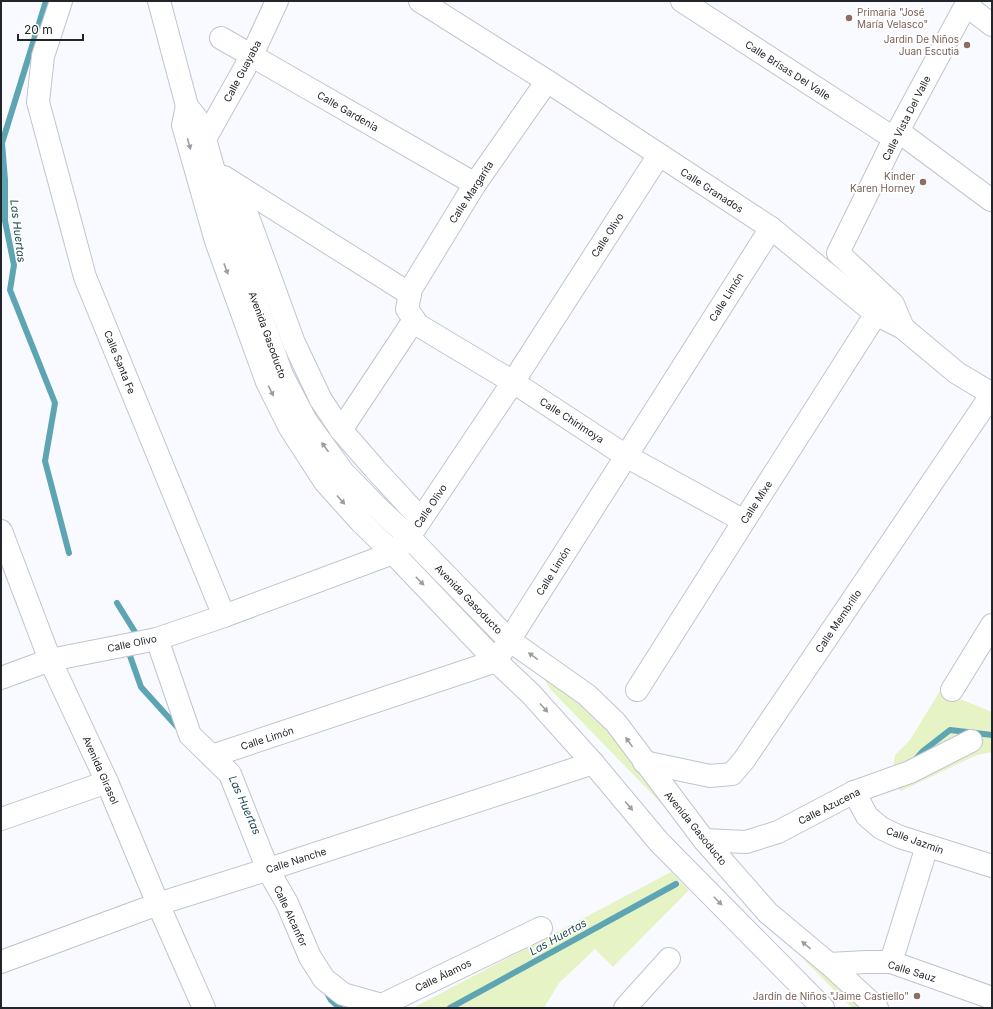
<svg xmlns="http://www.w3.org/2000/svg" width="993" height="1009" font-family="Inter,sans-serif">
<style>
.green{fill:#e6f3c5}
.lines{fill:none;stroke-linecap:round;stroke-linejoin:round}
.stream{stroke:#5ea5b3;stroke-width:6}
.minor-casing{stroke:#bfc5d0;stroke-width:24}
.minor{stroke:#fff;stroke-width:22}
.oneway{fill:#9c9d9f}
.education-dot{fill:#8d6e63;stroke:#fff;stroke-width:1.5}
.labels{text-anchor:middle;stroke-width:3.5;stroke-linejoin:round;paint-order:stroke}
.education-label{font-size:10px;fill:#785e54;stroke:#fff;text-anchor:end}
.street-label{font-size:10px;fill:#222529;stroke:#fff}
.water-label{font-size:11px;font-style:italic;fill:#1c4951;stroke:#fff}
</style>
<rect width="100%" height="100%" fill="#f8faff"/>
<!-- green -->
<g class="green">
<polygon points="541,674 614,725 738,883 871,1008 852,1008 806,962 724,868 551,690"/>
<polygon points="940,691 992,712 992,752 977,755 901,791 896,787 893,769 895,755 910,740"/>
<polygon points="671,872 689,890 613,967 595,949 559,983 545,1006 547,1008 413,1008"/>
<polygon points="331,1000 350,1008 333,1008"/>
</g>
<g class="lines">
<!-- stream -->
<g class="stream">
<polyline points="46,1 2,143 5,180 5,221 14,265 10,290 55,403 45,461 69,553"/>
<polyline points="117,603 135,632 132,640"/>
<polyline points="130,649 129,653 141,687 179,729"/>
<polyline points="915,760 923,751 950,730 992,735"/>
<polyline points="326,991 331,1000 340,1008"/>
<polyline points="450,1008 676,884"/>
</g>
<defs>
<g id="minor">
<polyline points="61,1 43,56 38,102 85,277 224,616"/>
<polyline points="159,1 187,106 197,119 205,139 232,235 282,375 306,421 343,472 376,506 409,537 509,640 587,695 616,723 704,840 768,913 829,964 877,1008"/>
<polyline points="420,1 547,81 771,228 876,314 903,328 957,373 992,394"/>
<polyline points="682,1 895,139"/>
<polyline points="966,5 992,25"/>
<polyline points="221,38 475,184"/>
<polyline points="547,81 475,184 411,289 407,309 418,325 513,382 626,456 744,521"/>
<polyline points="187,106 183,125 216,241 267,382 290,428 325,482 361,522 393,553 496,661 531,694 593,763 659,842 823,1008"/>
<polyline points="898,131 991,200"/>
<polyline points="205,139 252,55 277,1"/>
<polyline points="224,177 410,294"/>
<polyline points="221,181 248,217 294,343 321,400 341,430 375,469 421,519"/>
<polyline points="903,328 893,304 838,253 898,131 966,5 970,1"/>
<polyline points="341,430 414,320"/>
<polyline points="1,531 50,660 107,782 158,904 204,1008"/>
<polyline points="157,639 190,735 230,774 268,870 287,903 310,957 324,979 343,994 382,1005 541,928"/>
<polyline points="1,678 50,660 157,639 224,616 393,553 409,537 513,382 659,155"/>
<polyline points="637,690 744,521 876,314"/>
<polyline points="952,690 992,625"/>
<polyline points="212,756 496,661 771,228"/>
<polyline points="644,762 710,776 732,774 744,760 992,394"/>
<polyline points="854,792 867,816 881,828 900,837 992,866"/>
<polyline points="1,819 107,782"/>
<polyline points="704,840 746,842 778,832 854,792 910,772 971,741"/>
<polyline points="1,962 158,904 266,870 593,763"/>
<polyline points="891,962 927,846"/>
<polyline points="829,964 866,962 891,962 992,998"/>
<polyline points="625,1008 669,959"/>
</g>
</defs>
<!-- minor casing -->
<use href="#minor" class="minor-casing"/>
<!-- minor -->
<use href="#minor" class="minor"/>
</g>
<!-- one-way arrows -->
<defs><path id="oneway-solid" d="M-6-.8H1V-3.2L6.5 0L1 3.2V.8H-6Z"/></defs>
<g class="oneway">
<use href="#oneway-solid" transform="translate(189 144) rotate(74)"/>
<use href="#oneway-solid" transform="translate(226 269) rotate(70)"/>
<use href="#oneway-solid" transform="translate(271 391) rotate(63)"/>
<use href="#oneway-solid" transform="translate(325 447) rotate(-126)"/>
<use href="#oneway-solid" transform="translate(341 500) rotate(48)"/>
<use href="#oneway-solid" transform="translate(420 581) rotate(46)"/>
<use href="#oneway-solid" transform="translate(533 656) rotate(-144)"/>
<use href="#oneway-solid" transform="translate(544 708) rotate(48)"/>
<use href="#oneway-solid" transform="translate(629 742) rotate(-126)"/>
<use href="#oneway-solid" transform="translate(629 806) rotate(50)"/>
<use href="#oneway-solid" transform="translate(718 901) rotate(45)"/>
<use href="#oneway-solid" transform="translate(806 945) rotate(-140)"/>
</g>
<!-- markers -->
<g class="education-dot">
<circle cx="849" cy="18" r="4"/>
<circle cx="967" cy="45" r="4"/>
<circle cx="923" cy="182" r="4"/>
<circle cx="917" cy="996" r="4"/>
</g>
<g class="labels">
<!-- education labels -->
<g class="education-label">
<text x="857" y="16" text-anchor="start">Primaria "José<tspan x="857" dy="12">María Velasco"</tspan></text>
<text x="959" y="43">Jardin De Niños<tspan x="959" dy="12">Juan Escutia</tspan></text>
<text x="915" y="180">Kinder<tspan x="915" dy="12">Karen Horney</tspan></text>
<text x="909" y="1000">Jardín de Niños "Jaime Castiello"</text>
</g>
<!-- street labels -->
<g class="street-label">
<text transform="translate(788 70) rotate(33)" y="4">Calle Brisas Del Valle</text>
<text transform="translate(242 71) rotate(-62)" y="4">Calle Guayaba</text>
<text transform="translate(348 111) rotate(30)" y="4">Calle Gardenia</text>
<text transform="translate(906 118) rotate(-63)" y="4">Calle Vista Del Valle</text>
<text transform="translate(712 190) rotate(33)" y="4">Calle Granados</text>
<text transform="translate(471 192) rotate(-57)" y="4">Calle Margarita</text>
<text transform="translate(607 235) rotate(-57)" y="4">Calle Olivo</text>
<text transform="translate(726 297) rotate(-58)" y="4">Calle Limón</text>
<text transform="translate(268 335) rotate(70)" y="4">Avenida Gasoducto</text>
<text transform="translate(120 362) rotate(68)" y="4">Calle Santa Fe</text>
<text transform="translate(572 420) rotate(33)" y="4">Calle Chirimoya</text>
<text transform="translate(756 502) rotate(-57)" y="4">Calle Mixe</text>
<text transform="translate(430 506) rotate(-56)" y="4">Calle Olivo</text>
<text transform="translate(553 571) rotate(-58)" y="4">Calle Limón</text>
<text transform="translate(469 599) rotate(46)" y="4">Avenida Gasoducto</text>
<text transform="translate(838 621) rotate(-56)" y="4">Calle Membrillo</text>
<text transform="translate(132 643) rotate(-12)" y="4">Calle Olivo</text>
<text transform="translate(267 738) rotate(-18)" y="4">Calle Limón</text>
<text transform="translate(101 770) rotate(66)" y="4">Avenida Girasol</text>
<text transform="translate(829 806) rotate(-27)" y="4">Calle Azucena</text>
<text transform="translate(696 828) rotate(51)" y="4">Avenida Gasoducto</text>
<text transform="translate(915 840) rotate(20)" y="4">Calle Jazmín</text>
<text transform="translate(296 860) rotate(-18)" y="4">Calle Nanche</text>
<text transform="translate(291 916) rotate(65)" y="4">Calle Alcanfor</text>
<text transform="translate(912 971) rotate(17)" y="4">Calle Sauz</text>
<text transform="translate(443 975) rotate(-26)" y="4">Calle Álamos</text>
</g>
<!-- water labels -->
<g class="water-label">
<text transform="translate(18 231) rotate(83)" y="4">Las Huertas</text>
<text transform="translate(245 805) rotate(66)" y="4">Las Huertas</text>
<text transform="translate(558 937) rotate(-29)" y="4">Las Huertas</text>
</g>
</g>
<!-- border -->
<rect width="993" height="1009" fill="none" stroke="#222529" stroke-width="4"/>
<!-- scale -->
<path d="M18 34v6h65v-6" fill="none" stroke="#222529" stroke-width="2"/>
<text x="24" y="34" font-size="12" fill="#222529" stroke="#ffffff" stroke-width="3" paint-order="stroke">20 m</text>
</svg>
